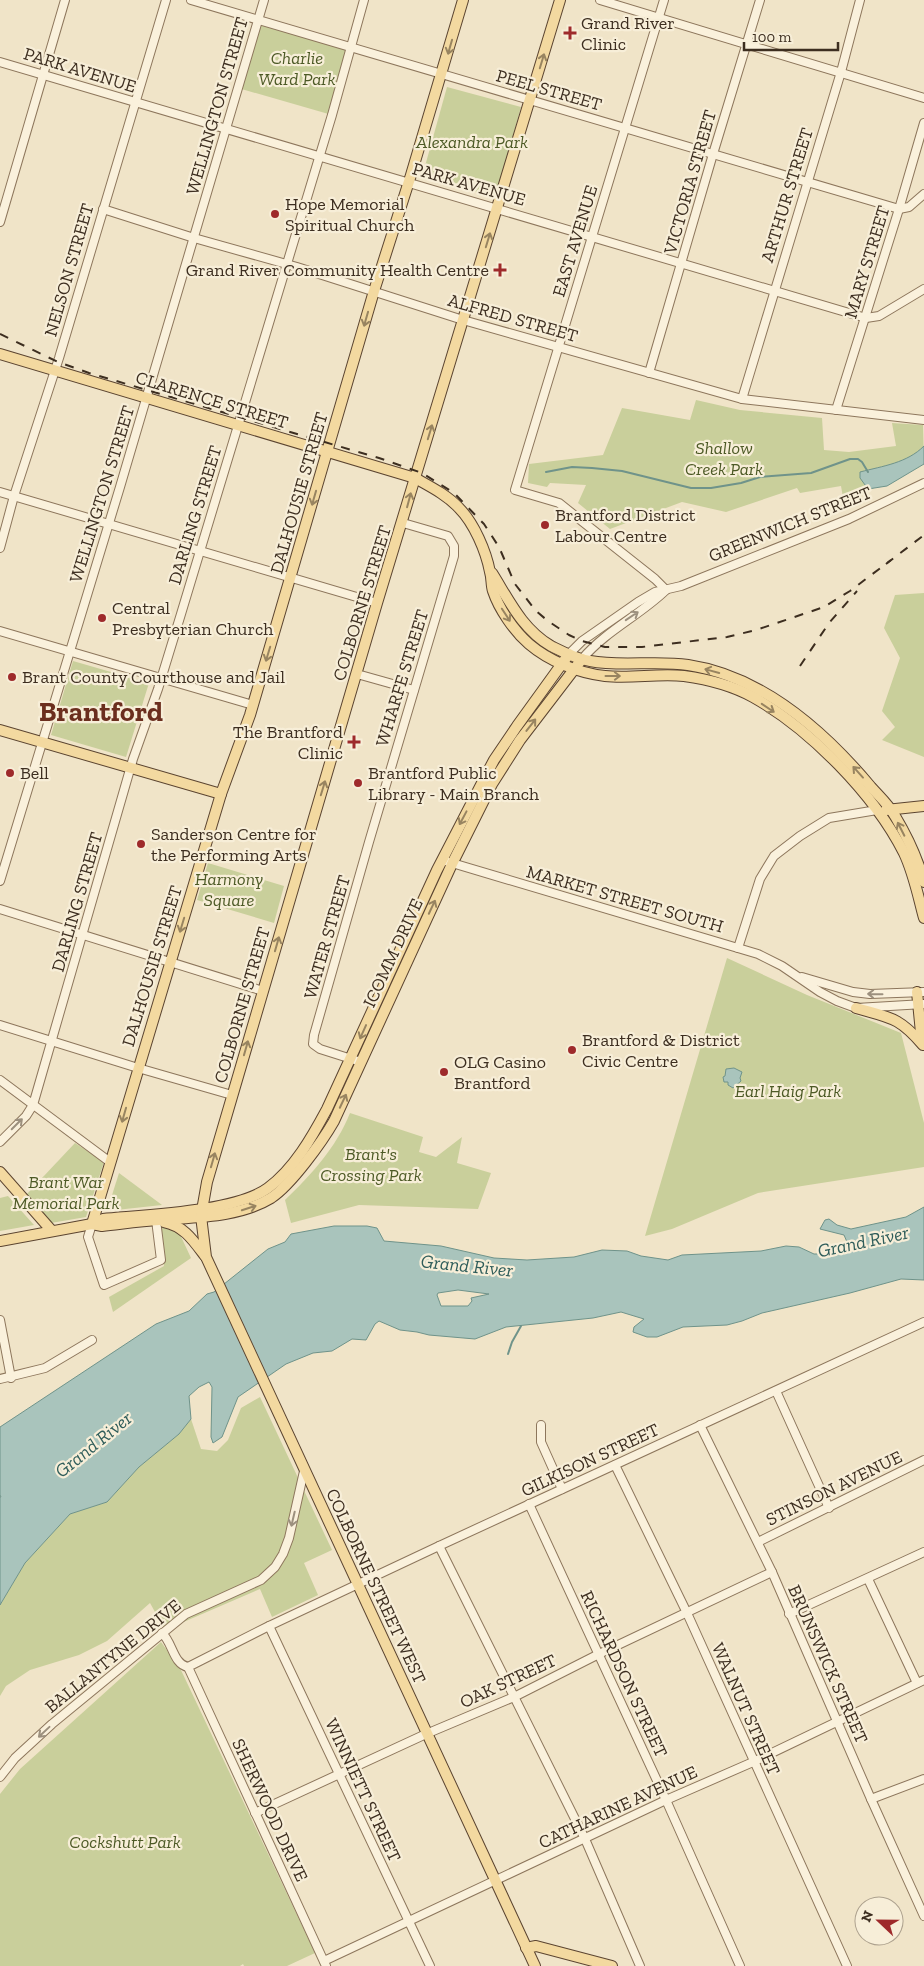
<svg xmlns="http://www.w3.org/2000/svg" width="924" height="1966" font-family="'Zilla Slab',serif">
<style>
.green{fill:#c9cf9b}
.water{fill:#a9c4bc;stroke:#6f938a;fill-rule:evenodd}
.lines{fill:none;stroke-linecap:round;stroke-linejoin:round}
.stream{stroke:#6f938a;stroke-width:2}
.minor-casing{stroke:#8d765c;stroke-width:10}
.major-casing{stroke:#5b4430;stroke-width:12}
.minor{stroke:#faf1dc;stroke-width:8}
.major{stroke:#f3d9a0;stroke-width:10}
.rail{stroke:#3d2e20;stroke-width:2;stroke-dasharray:9 9;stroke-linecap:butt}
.oneway{stroke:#988460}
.oneway2{stroke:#9c907e}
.poi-dot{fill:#9e2a2b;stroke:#f7eed8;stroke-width:2}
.labels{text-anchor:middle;stroke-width:4.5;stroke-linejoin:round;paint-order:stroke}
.poi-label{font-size:18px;fill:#3d2e20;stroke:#f7eed8;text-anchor:start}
.park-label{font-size:18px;font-style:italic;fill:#4d5a26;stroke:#f7eed8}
.street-label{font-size:18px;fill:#3d2e20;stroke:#f7eed8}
.water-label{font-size:19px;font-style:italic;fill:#2f5d5a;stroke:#f7eed8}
.town-label{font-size:28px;font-weight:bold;fill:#6b2e1e;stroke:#f7eed8}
</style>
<rect width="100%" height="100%" fill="#f0e4c8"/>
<!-- green -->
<g class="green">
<polygon points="258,20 351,48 332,115 238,88"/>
<polygon points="447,87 521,107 496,197 422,177"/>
<polygon points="696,400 740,410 822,418 824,450 849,452 896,446 892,423 923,425 924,463 844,503 841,486 800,493 797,488 726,512 682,502 610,529 578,503 586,485 550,483 547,487 528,483 529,464 603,455 622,408 690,420"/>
<polygon points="924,593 924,757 882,740 895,727 882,711 900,658 884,628 895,595"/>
<polygon points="73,661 149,683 126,757 51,735"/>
<polygon points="208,863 284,886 274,923 197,900"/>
<polygon points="727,958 807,995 901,1033 924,1123 924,1167 758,1193 672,1229 645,1236"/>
<path d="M350,1113L423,1137L419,1152L436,1157L462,1137L457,1163L491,1173L478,1209L359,1205L291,1223L285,1200C311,1175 336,1148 350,1113Z"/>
<polygon points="75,1143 104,1162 86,1217 51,1223 26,1195"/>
<polygon points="119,1173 162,1205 107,1211"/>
<polygon points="8,1196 34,1225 0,1231 0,1198"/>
<polygon points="171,1225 177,1228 191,1258 113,1312 109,1297 164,1266 160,1226"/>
<polygon points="260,1397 332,1550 304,1563 318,1595 272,1617 260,1589 165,1630 150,1603 107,1641 79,1655 30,1670 6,1686 0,1696 0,1605 25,1563 70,1514 107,1502 139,1467 179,1434 191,1419 201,1449 217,1451 228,1440 241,1408"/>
<polygon points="161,1642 180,1668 315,1953 287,1966 244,1966 243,1964 240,1966 0,1966 0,1794 20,1769"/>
</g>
<!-- water -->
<g class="water">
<path d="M924,446V464L887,486L868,489L860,478V472C883,466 907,463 924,446Z"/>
<polygon points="734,1068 742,1072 740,1078 741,1081 733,1088 728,1085 728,1082 724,1082 723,1077 725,1076 726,1069"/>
<path d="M924,1207V1280L901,1279L850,1293L762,1313L742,1321L727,1325L683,1327L657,1337H647L633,1332L634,1327L644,1319L621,1312L593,1318L506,1327L475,1339L429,1335L417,1332L400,1330L379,1321L375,1324L366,1340L352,1339L332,1351L313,1353L286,1364L238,1397L222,1437L213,1443L211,1437L212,1387L209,1382L199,1387L189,1396L191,1419L179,1434L139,1467L107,1502L70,1514L25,1563L0,1605V1498L1,1496H0V1427L156,1324L189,1311L207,1294L214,1292L268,1249L285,1242L291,1234L334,1226H367L377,1228L384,1241L441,1246L494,1258L527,1260L574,1257L602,1250L627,1251L641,1256L668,1260L682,1255L761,1251L786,1246L799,1247L814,1254H828L843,1247L847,1242L844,1235L820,1229L825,1220L829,1219L837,1225L851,1229L906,1217ZM458,1290L489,1294L471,1298L472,1301L468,1306H441L437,1295L438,1293Z"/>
</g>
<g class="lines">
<!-- stream -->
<g class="stream">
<polyline points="546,472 572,467 592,468 622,471 691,488 711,488 741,483 760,477 811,473 850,459 858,459 862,462 868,472"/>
<polyline points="508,1354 512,1342 521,1326"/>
</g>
<defs>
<g id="minor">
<polyline points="191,0 899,209 909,207 924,194"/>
<polyline points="600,0 924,98"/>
<polyline points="664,0 515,490 559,503 655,579 666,590"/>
<polyline points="0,62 866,318 879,316 924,289"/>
<polyline points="103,209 194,238 297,267 463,320 742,399 924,420"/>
<polyline points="0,222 65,0"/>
<polyline points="649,373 713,154 760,0"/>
<polyline points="742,399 841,72 860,0"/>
<polyline points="836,410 899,209 924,123"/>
<polyline points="0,492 377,603"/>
<polyline points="0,548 14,496 59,358 166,0"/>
<polyline points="0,631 253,705"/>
<polyline points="569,654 582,641 638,602 655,592 681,586 849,519 924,483"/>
<path d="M582,659C607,630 639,616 666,590"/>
<polyline points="357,674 414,690"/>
<polyline points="442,860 758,954 782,966 820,992 837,1001 856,1008 924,1004"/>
<polyline points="0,881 120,487 264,0"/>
<polyline points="0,909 263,991"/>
<polyline points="738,948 760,879 774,856 800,836 829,818 877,810"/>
<polyline points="802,977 853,992 870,994 924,992"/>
<polyline points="0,1025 138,1068 232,1095"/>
<polyline points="361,1062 320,1049 313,1044 314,1035 369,842 454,556 454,546 448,536 403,523"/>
<polyline points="0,1080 110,1162"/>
<polyline points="0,1142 26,1116 33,1105 133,759 158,689 181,614 332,115 364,0"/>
<polyline points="92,1224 88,1237 104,1285 161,1260 156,1220"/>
<polyline points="0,1320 11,1378"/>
<polyline points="0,1379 45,1368 92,1340"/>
<polyline points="776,1391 829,1508"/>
<polyline points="541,1425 541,1442 562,1489"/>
<polyline points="700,1425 772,1572 871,1799 924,1916"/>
<polyline points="615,1465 687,1613 847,1966"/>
<polyline points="529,1504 666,1800 740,1966"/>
<polyline points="758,1542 924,1460"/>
<polyline points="439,1546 585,1839 640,1966"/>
<polyline points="868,1579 917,1683"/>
<polyline points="789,1614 924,1552"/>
<polyline points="269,1626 430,1966"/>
<path d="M162,1633C173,1643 173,1664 188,1667"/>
<polyline points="0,1777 15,1758 52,1724 186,1614 261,1580 275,1567 283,1554 289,1538 304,1471"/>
<polyline points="871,1799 924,1779"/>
<polyline points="255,1813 426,1734 514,1697 599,1654 772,1572"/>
<polyline points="324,1961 666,1800 753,1762 924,1680"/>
<polyline points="326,1966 188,1667 269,1626 439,1546 924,1322"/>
</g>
<g id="major">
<path d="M0,354L415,478C431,487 447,495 459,508C474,523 486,551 490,572C492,578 491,585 493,591C499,609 514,631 529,644C549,661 578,673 605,676C631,679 658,673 684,676C706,679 733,686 753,697C810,729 874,794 904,853C914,874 918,896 924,918"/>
<path d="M492,573C509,600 522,629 551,646C563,652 576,659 590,661C622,667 656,660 688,665C762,676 825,732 871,787C879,796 889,805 895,816C907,836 918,860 924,882"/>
<polyline points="0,730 221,794"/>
<polyline points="886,810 924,806"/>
<polyline points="917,992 922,1043"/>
<path d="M856,1008C891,1018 899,1017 923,1045"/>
<polyline points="0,1172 52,1231"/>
<path d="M164,1222C184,1226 193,1240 205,1256"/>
<polyline points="92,1224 221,794 250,715 374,291 411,175 463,0"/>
<path d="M92,1224L102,1226C121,1224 140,1221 159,1220C196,1217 238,1218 271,1198C291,1185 322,1142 334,1121L452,864L492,784L520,740L582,659"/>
<path d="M0,1241L92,1224L103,1219C144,1215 236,1212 268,1188C294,1169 312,1137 327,1109L437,870L483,781L494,760L517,726L569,654"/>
<polyline points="526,1948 536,1946 612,1966"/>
<polyline points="535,1966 206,1257 201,1216 207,1182 377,603 560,0"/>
</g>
</defs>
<!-- minor casing -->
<use href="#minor" class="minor-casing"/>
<!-- major casing -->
<use href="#major" class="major-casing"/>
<!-- minor -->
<use href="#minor" class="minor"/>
<!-- major -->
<use href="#major" class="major"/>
<!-- rail -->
<g class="rail">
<polyline points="0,334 58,362 89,373 379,458 422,473 454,493 484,524 499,547 515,584 536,611 548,621 569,635 582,641 605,647 642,647 727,637 756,630 824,607 850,591 891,560"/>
<polyline points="886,564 924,535"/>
<polyline points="800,666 829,623 857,591"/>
</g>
</g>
<!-- one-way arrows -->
<defs><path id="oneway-shaft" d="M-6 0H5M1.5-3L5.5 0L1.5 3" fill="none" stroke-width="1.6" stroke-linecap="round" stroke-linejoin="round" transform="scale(1.25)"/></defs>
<g class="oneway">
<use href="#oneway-shaft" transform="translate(450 47) rotate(106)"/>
<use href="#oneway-shaft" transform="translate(542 61) rotate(-73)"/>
<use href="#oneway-shaft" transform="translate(488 240) rotate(-73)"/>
<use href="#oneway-shaft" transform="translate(366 319) rotate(106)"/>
<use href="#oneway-shaft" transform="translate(430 432) rotate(-73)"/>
<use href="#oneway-shaft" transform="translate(314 498) rotate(106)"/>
<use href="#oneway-shaft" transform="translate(409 500) rotate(-75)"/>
<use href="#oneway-shaft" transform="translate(506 615) rotate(57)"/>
<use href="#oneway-shaft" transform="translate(268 654) rotate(107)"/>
<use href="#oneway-shaft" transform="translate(712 671) rotate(-165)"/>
<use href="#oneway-shaft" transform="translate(613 676)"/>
<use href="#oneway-shaft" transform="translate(768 708) rotate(34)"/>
<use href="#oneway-shaft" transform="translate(531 725) rotate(-52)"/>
<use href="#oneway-shaft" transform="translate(858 772) rotate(-132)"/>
<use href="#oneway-shaft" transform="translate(323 788) rotate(-73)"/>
<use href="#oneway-shaft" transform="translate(463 818) rotate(118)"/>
<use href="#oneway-shaft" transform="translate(901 829) rotate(-117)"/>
<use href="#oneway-shaft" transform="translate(432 907) rotate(-65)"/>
<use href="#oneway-shaft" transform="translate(182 925) rotate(107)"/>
<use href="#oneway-shaft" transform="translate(277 944) rotate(-74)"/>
<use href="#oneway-shaft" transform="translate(363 1032) rotate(114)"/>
<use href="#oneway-shaft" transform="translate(246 1048) rotate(-74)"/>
<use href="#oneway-shaft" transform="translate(343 1101) rotate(-65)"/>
<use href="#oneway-shaft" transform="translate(124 1115) rotate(106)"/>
<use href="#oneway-shaft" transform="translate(213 1160) rotate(-74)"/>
<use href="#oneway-shaft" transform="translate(249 1208) rotate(-18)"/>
</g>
<g class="oneway2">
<use href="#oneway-shaft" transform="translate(632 616) rotate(-34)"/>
<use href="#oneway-shaft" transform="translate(875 994) rotate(-179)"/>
<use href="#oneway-shaft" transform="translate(17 1124) rotate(-45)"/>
<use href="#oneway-shaft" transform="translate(293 1519) rotate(103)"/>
<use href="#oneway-shaft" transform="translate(44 1732) rotate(137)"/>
</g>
<!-- markers -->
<g class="poi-dot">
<path d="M567.5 25.5h5v5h5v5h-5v5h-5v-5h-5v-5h5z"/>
<circle cx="275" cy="214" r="5"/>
<path d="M497.5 262.5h5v5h5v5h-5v5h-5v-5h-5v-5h5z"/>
<circle cx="545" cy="525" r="5"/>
<circle cx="102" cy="618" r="5"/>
<circle cx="12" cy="677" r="5"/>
<path d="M351.5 734.5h5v5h5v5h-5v5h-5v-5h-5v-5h5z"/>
<circle cx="10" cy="773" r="5"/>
<circle cx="358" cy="783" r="5"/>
<circle cx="141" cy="844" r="5"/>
<circle cx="572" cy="1050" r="5"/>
<circle cx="444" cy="1072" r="5"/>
</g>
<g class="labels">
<!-- poi labels -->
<g class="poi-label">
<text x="581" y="29">Grand River<tspan x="581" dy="21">Clinic</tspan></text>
<text x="285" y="210">Hope Memorial<tspan x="285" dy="21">Spiritual Church</tspan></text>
<text x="489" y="276" text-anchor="end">Grand River Community Health Centre</text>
<text x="555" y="521">Brantford District<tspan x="555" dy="21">Labour Centre</tspan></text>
<text x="112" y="614">Central<tspan x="112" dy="21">Presbyterian Church</tspan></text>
<text x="22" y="683">Brant County Courthouse and Jail</text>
<text x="343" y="738" text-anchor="end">The Brantford<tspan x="343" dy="21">Clinic</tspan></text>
<text x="20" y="779">Bell</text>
<text x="368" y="779">Brantford Public<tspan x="368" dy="21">Library - Main Branch</tspan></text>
<text x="151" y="840">Sanderson Centre for<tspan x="151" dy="21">the Performing Arts</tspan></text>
<text x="582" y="1046">Brantford &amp; District<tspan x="582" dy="21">Civic Centre</tspan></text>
<text x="454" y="1068">OLG Casino<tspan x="454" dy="21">Brantford</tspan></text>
</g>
<!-- park labels -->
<g class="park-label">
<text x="297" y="64">Charlie<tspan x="297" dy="21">Ward Park</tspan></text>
<text x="472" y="148">Alexandra Park</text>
<text x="724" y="454">Shallow<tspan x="724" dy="21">Creek Park</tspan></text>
<text x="229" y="885">Harmony<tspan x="229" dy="21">Square</tspan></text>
<text x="788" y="1097">Earl Haig Park</text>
<text x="371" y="1160">Brant's<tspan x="371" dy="21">Crossing Park</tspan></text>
<text x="66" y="1188">Brant War<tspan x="66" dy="21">Memorial Park</tspan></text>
<text x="125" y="1848">Cockshutt Park</text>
</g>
<!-- street labels -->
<g class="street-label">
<text transform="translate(80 70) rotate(17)" y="6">PARK AVENUE</text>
<text transform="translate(549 90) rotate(16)" y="6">PEEL STREET</text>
<text transform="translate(217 106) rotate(-74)" y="6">WELLINGTON STREET</text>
<text transform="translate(690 182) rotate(-74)" y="6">VICTORIA STREET</text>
<text transform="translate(469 184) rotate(16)" y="6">PARK AVENUE</text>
<text transform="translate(787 195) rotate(-73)" y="6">ARTHUR STREET</text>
<text transform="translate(575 241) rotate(-73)" y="6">EAST AVENUE</text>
<text transform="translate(867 262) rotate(-73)" y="6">MARY STREET</text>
<text transform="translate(69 270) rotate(-74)" y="6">NELSON STREET</text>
<text transform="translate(513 318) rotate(16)" y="6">ALFRED STREET</text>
<text transform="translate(212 400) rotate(17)" y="6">CLARENCE STREET</text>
<text transform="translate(299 493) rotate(-74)" y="6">DALHOUSIE STREET</text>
<text transform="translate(102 494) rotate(-73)" y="6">WELLINGTON STREET</text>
<text transform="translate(195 515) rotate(-73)" y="6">DARLING STREET</text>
<text transform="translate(790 524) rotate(-22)" y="6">GREENWICH STREET</text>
<text transform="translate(362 603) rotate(-73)" y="6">COLBORNE STREET</text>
<text transform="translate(402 678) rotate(-73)" y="6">WHARFE STREET</text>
<text transform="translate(625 899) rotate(16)" y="6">MARKET STREET SOUTH</text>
<text transform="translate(77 902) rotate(-74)" y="6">DARLING STREET</text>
<text transform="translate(327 937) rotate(-74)" y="6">WATER STREET</text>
<text transform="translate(393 953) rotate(-65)" y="6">ICOMM DRIVE</text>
<text transform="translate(152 966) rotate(-73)" y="6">DALHOUSIE STREET</text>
<text transform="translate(242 1005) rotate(-74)" y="6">COLBORNE STREET</text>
<text transform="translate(590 1460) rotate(-25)" y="6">GILKISON STREET</text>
<text transform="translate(834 1488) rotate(-26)" y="6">STINSON AVENUE</text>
<text transform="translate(376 1586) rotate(65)" y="6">COLBORNE STREET WEST</text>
<text transform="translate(113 1656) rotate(-39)" y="6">BALLANTYNE DRIVE</text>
<text transform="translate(828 1664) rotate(66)" y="6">BRUNSWICK STREET</text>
<text transform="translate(624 1674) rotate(65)" y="6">RICHARDSON STREET</text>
<text transform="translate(508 1681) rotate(-25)" y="6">OAK STREET</text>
<text transform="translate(746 1709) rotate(66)" y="6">WALNUT STREET</text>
<text transform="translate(363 1790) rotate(65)" y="6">WINNIETT STREET</text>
<text transform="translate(618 1807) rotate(-25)" y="6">CATHARINE AVENUE</text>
<text transform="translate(270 1810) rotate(65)" y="6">SHERWOOD DRIVE</text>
</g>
<!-- water labels -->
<g class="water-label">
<text transform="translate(863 1241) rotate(-12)" y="7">Grand River</text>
<text transform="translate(467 1265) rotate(6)" y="7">Grand River</text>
<text transform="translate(93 1444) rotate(-39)" y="7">Grand River</text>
</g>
<!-- town labels -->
<g class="town-label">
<text x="101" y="721">Brantford</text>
</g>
</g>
<!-- north arrow -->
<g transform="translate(879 1921) rotate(292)"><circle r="24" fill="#f7eed8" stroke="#ada18e"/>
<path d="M0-4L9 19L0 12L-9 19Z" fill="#9e2a2b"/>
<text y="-8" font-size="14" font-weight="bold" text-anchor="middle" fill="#3d2e20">N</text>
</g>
<!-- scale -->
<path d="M744 42v8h94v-8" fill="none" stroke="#3d2e20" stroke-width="2.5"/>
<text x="752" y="42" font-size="15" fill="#3d2e20" stroke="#f7eed8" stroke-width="4" paint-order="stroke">100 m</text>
</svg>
